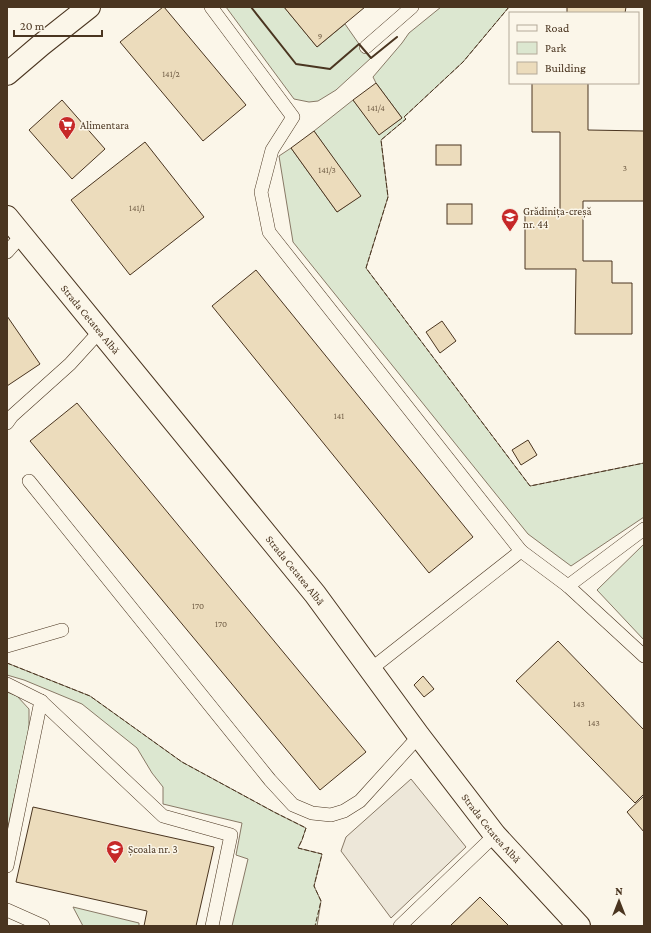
<svg xmlns="http://www.w3.org/2000/svg" width="651" height="933" font-family="'Crimson Pro',serif">
<style>
.green{fill:#dce7d0;stroke:#887966}
.parking{fill:#ede7d9;stroke:#887966}
.building{fill:#ecdcbc;stroke:#4a3520}
.lines{fill:none;stroke-linecap:round;stroke-linejoin:round}
.service-casing{stroke:#4a3520;stroke-width:14}
.minor-casing{stroke:#4a3520;stroke-width:24}
.service{stroke:#fbf6e9;stroke-width:13}
.minor{stroke:#fbf6e9;stroke-width:22}
.fence{stroke:#4a3520;stroke-width:1;stroke-dasharray:5 2;stroke-linecap:butt}
.wall{stroke:#4a3520;stroke-width:2}
.labels{text-anchor:middle;stroke-width:3;stroke-linejoin:round;paint-order:stroke}
.number-label{font-size:9px;fill:#725f47}
.poi-label{font-size:11px;fill:#4a3520;stroke:#fbf6e9;text-anchor:start}
.street-label{font-size:11px;fill:#4a3520;stroke:#fbf6e9}
</style>
<rect width="100%" height="100%" fill="#fbf6e9"/>
<!-- green -->
<g class="green">
<polygon points="226,7 284,7 317,47 345,24 359,44 371,58 336,90 318,101 309,102 294,99"/>
<polygon points="441,7 472,7 473,8 474,7 509,7 463,62 404,117 406,119 381,140 388,197 366,268 530,486 644,463 644,517 571,566 528,534 293,242 279,156 291,148 337,212 360,196 314,131 353,100 379,134 402,118 376,83 373,77 402,43 409,33"/>
<polygon points="644,544 644,640 597,590"/>
<polygon points="7,663 90,696 182,762 274,812 306,828 302,840 298,848 322,854 314,886 321,901 317,926 232,926 248,859 236,855 242,823 163,804 163,787 152,773 137,748 82,704 24,680 7,675"/>
<polygon points="7,692 17,696 29,709 29,730 7,831"/>
<polygon points="73,907 139,923 139,926 83,926"/>
</g>
<!-- parking -->
<polygon class="parking" points="411,779 466,847 391,918 341,851 346,837"/>
<!-- building -->
<g class="building">
<polygon points="163,7 164,7 246,105 203,141 120,42"/>
<polygon points="284,7 365,7 317,47"/>
<polygon points="567,7 626,7 625,13 567,13"/>
<polygon points="376,83 402,118 379,135 353,100"/>
<polygon points="532,83 588,83 588,130 644,131 644,201 583,201 583,261 612,261 612,283 632,283 632,334 575,334 576,269 525,269 525,210 560,211 560,132 532,132"/>
<polygon points="62,100 105,149 72,179 29,130"/>
<polygon points="314,131 361,196 337,212 291,148"/>
<polygon points="145,142 204,217 130,275 71,200"/>
<rect x="436" y="145" width="25" height="20"/>
<rect x="447" y="204" width="25" height="20"/>
<polygon points="256,270 473,537 429,573 212,306"/>
<polygon points="7,316 40,364 7,386"/>
<polygon points="442,321 456,341 440,353 426,332"/>
<polygon points="77,403 366,752 320,790 30,441"/>
<polygon points="528,440 537,455 521,465 512,450"/>
<polygon points="558,641 644,730 644,794 635,803 516,681"/>
<polygon points="423,676 434,689 424,697 414,685"/>
<polygon points="644,796 644,832 627,812"/>
<polygon points="33,807 214,847 196,926 144,926 147,911 16,882"/>
<polygon points="480,897 509,926 450,926"/>
</g>
<g class="lines">
<defs>
<g id="service">
<polyline points="211,7 293,117 272,150 261,192 269,232 521,551"/>
<polyline points="366,47 412,7"/>
<polyline points="7,252 22,235"/>
<polyline points="7,423 12,416 70,364 100,331"/>
<polyline points="29,481 270,780 293,805 312,813 331,815 344,811 360,801 419,736"/>
<polyline points="568,586 644,529"/>
<polyline points="7,646 62,630"/>
<polyline points="371,669 521,551 568,586 644,656"/>
<polyline points="7,684 41,701 7,866"/>
<polyline points="41,701 163,816 231,835 212,926"/>
<polyline points="7,910 43,926"/>
<polyline points="400,926 495,835"/>
</g>
<g id="minor">
<polyline points="7,74 41,45 89,7"/>
<path id="s1" d="M7,217L315,594L419,736L495,835L579,926"/>
</g>
</defs>
<!-- service casing -->
<use href="#service" class="service-casing"/>
<!-- minor casing -->
<use href="#minor" class="minor-casing"/>
<!-- service -->
<use href="#service" class="service"/>
<!-- minor -->
<use href="#minor" class="minor"/>
<!-- fence -->
<g class="fence">
<polyline points="509,7 463,62 404,117 406,119 381,140 388,197 366,268 530,486 644,463"/>
<polyline points="7,663 90,696 182,762 274,812 306,828 302,840 298,848 322,854 314,886 321,901 315,926"/>
</g>
<!-- wall -->
<polyline class="wall" points="251,7 296,64 330,69 359,44 371,58 397,37"/>
</g>
<!-- icons -->
<defs>
<symbol id="supermarket-pin" viewBox="-11 -11 22 30"><path d="M0 17L-7.5 6A9.5 9.5 0 1 1 7.5 6Z" fill="#c62828" stroke="#fbf6e9"/><path d="M-6-5.5h2.5l.6 2H6L4.5 2H-2.5L-4.4-4H-6ZM-1.5 3.2a1.3 1.3 0 1 0 .1 0ZM3 3.2a1.3 1.3 0 1 0 .1 0Z" fill="#fff"/></symbol>
<symbol id="school-pin" viewBox="-11 -11 22 30"><path d="M0 17L-7.5 6A9.5 9.5 0 1 1 7.5 6Z" fill="#c62828" stroke="#fbf6e9"/><path d="M0-5L7-2L0 1L-7-2ZM-4 1L0 2.5L4 1V4Q0 6-4 4Z" fill="#fff"/></symbol>
</defs>
<g fill-rule="evenodd">
<use href="#supermarket-pin" x="57" y="115" width="20" height="27"/>
<use href="#school-pin" x="500" y="207" width="20" height="27"/>
<use href="#school-pin" x="105" y="839" width="20" height="27"/>
</g>
<g class="labels">
<!-- number labels -->
<g class="number-label">
<text x="320" y="39">9</text>
<text x="171" y="77">141/2</text>
<text x="376" y="111">141/4</text>
<text x="625" y="171">3</text>
<text x="327" y="173">141/3</text>
<text x="137" y="211">141/1</text>
<text x="339" y="419">141</text>
<text x="198" y="609">170</text>
<text x="221" y="627">170</text>
<text x="579" y="707">143</text>
<text x="594" y="726">143</text>
</g>
<!-- poi labels -->
<g class="poi-label">
<text x="80" y="129">Alimentara</text>
<text x="523" y="215">Grădinița-creșă<tspan x="523" dy="13">nr. 44</tspan></text>
<text x="128" y="853">Școala nr. 3</text>
</g>
<!-- street labels -->
<g class="street-label">
<text dy="4" stroke="none"><textPath href="#s1" startOffset="132">Strada Cetatea Albă</textPath></text>
<text dy="4" stroke="none"><textPath href="#s1" startOffset="456">Strada Cetatea Albă</textPath></text>
<text dy="4" stroke="none"><textPath href="#s1" startOffset="780">Strada Cetatea Albă</textPath></text>
</g>
</g>
<!-- border -->
<rect width="651" height="933" fill="none" stroke="#4a3520" stroke-width="16"/>
<!-- legend -->
<rect x="509" y="12" width="130" height="72" fill="#fbf6e9" stroke="#b4a999"/>
<rect x="517" y="25" width="20" height="6" fill="#fbf6e9" stroke="#b4a999"/>
<text x="545" y="32" font-size="12" fill="#4a3520">Road</text>
<rect x="517" y="42" width="20" height="12" fill="#dce7d0" stroke="#b4a999"/>
<text x="545" y="52" font-size="12" fill="#4a3520">Park</text>
<rect x="517" y="62" width="20" height="12" fill="#ecdcbc" stroke="#b4a999"/>
<text x="545" y="72" font-size="12" fill="#4a3520">Building</text>
<!-- north arrow -->
<g transform="translate(619 901)" stroke="#fbf6e9" stroke-width="3" paint-order="stroke">
<path d="M0-3L7 15L0 10L-7 15Z" fill="#4a3520"/>
<text y="-6" font-size="11" font-weight="bold" text-anchor="middle" fill="#4a3520">N</text>
</g>
<!-- scale -->
<path d="M14 30v6h88v-6" fill="none" stroke="#4a3520" stroke-width="2"/>
<text x="20" y="30" font-size="12" fill="#4a3520" stroke="#fbf6e9" stroke-width="3" paint-order="stroke">20 m</text>
</svg>
